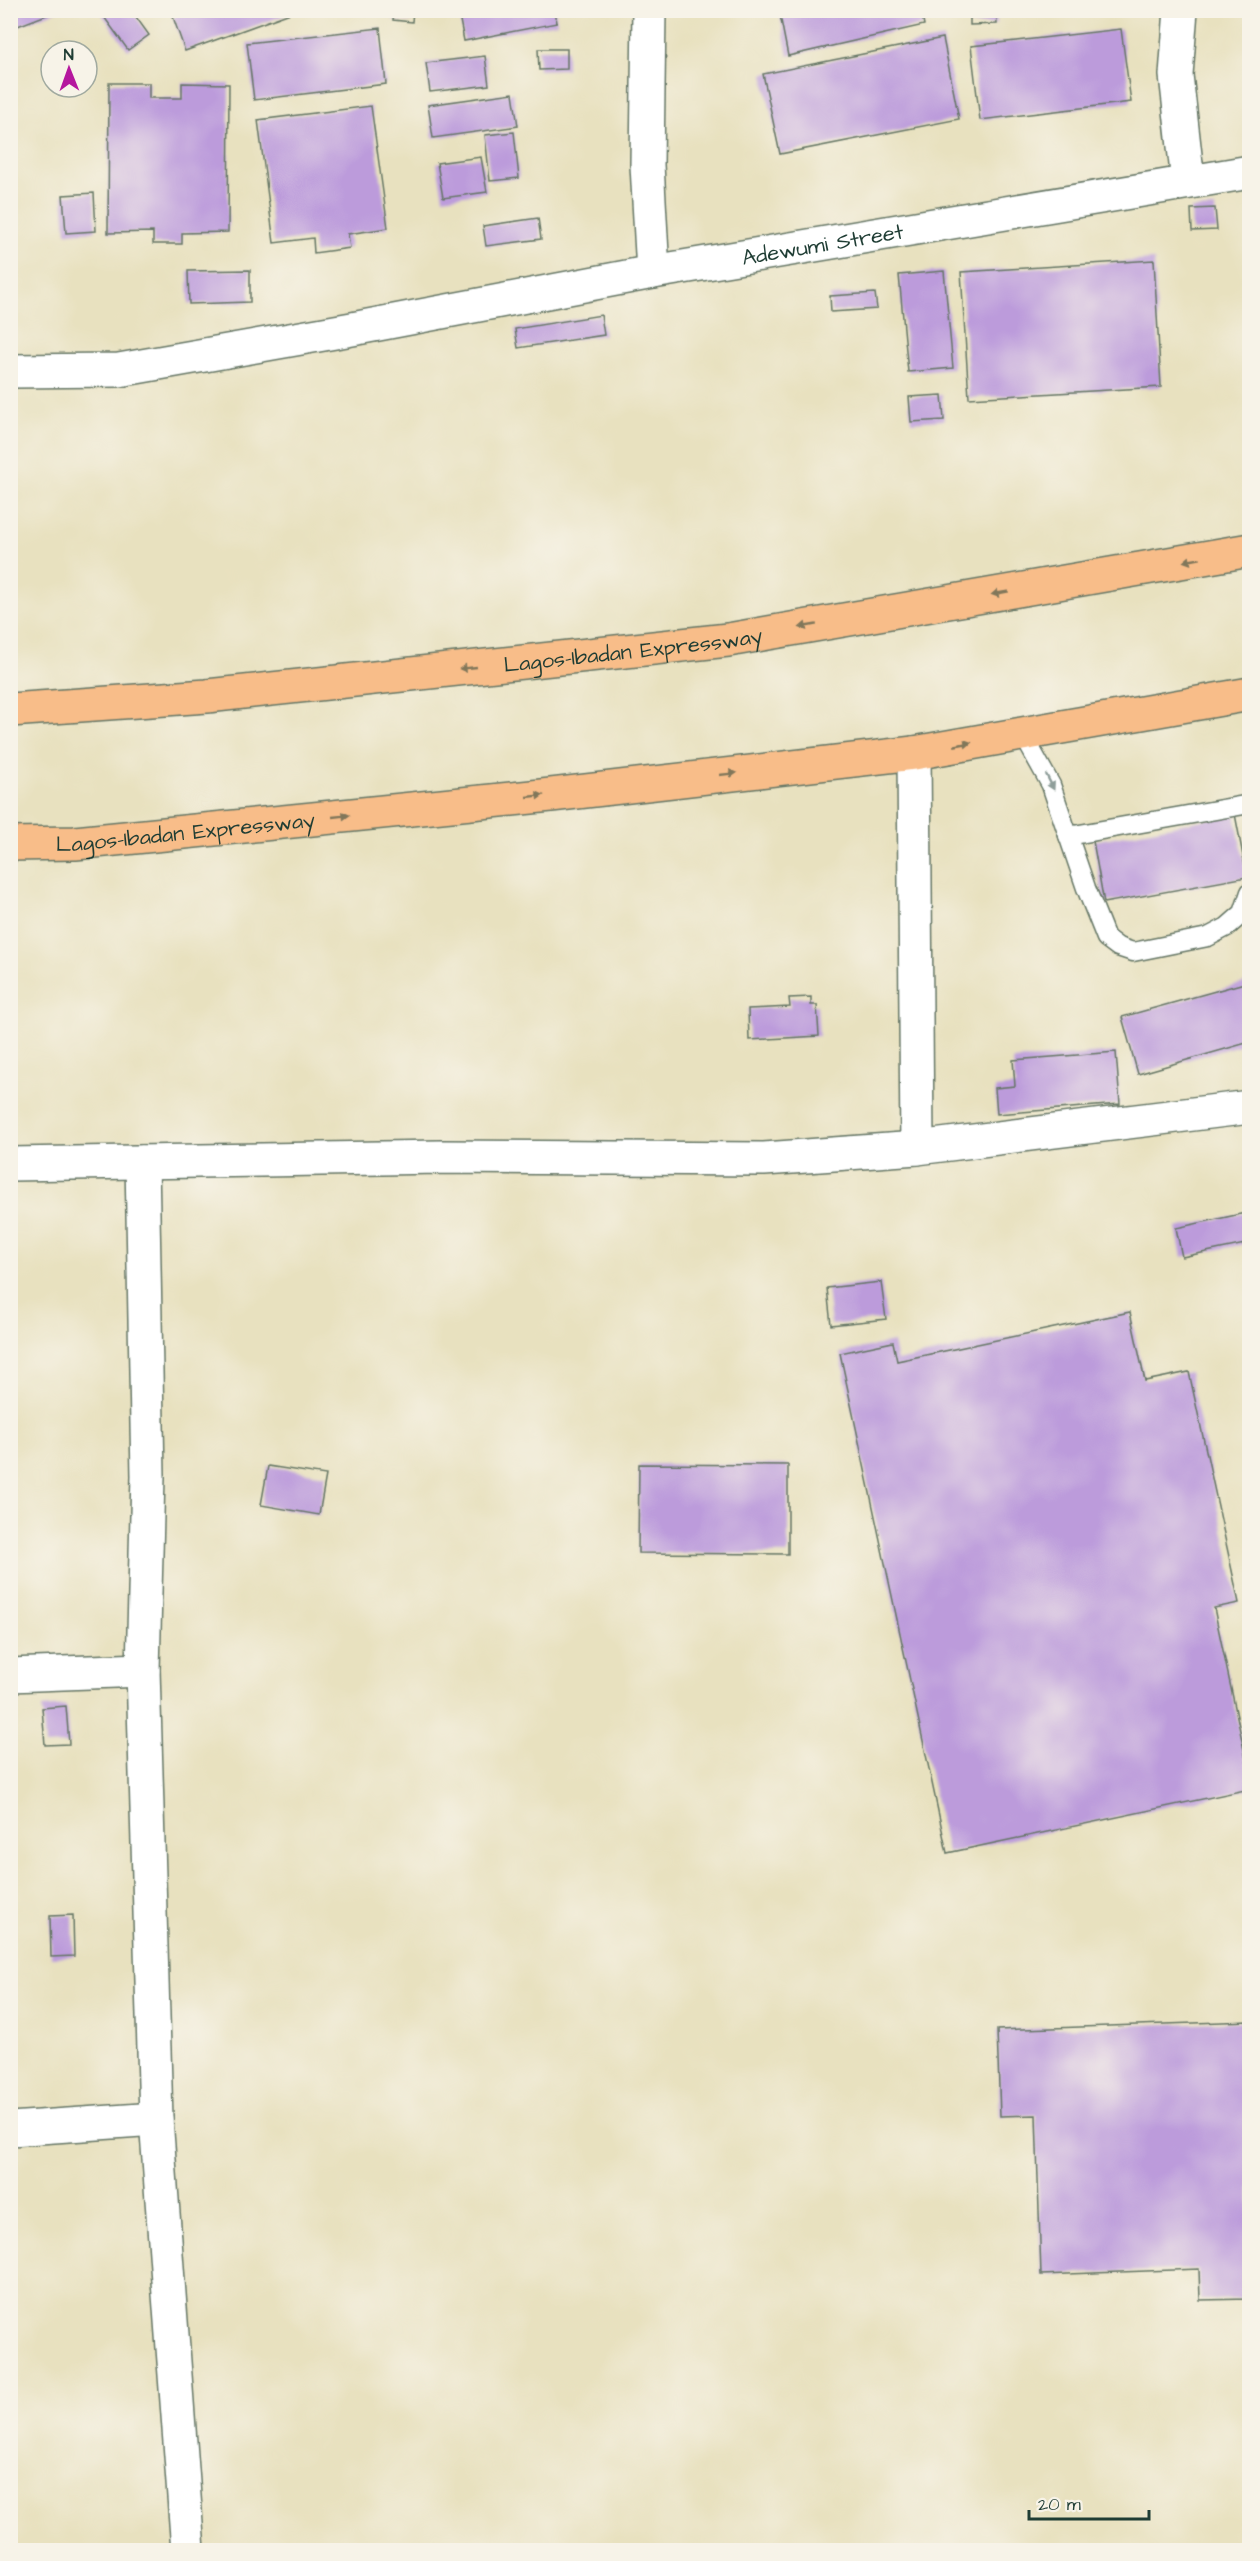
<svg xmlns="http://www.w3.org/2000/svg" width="1260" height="2561" font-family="'Architects Daughter',sans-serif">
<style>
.building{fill:#bc9bdb}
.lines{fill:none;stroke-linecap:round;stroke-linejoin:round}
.service-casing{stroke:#657665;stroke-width:21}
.minor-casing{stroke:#657665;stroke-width:36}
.motorway-casing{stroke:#657665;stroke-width:36}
.service{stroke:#fff;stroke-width:18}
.minor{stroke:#fff;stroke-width:33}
.motorway{stroke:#f8bd89;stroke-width:33}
.oneway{fill:#81775a}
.oneway2{fill:#8f9e9a}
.labels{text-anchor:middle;stroke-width:6;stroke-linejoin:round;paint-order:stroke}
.street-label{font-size:22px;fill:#1f3d34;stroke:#f7f3e8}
</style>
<rect width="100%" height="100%" fill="#f7f3e8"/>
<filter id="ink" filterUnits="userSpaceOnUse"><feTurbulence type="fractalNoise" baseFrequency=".0167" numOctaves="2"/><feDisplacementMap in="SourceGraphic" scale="12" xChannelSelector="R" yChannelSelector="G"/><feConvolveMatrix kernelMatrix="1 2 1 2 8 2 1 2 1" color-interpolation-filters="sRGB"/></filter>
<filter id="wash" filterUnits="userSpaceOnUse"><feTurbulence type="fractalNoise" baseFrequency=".008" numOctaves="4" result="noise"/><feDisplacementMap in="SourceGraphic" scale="24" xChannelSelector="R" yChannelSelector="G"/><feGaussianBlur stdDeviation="1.35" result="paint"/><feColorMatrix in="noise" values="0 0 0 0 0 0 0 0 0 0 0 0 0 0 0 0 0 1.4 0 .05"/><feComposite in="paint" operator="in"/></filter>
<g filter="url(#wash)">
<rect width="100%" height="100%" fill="#e8e1bf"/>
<g id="blocks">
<!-- building -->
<g class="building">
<polygon points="10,10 57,10 57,11 10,29"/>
<polygon points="99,10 131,10 149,35 128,50"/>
<polygon points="192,10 296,10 296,11 185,51 173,17"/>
<polygon points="394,10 413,10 412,22 393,20"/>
<polygon points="458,10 555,10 557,23 464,41"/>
<polygon points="779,10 921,10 924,25 788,56"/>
<polygon points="970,10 996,10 997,24 970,25"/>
<polygon points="380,28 386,84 254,100 247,43"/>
<polygon points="1121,29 1131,102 980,120 971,46"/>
<polygon points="943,38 959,119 780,154 763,74"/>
<polygon points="538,49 567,49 567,69 539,70"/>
<polygon points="485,56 489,85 430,92 426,63"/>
<polygon points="109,83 149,83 149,98 182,98 182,83 229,84 228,232 182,233 182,244 153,244 153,232 108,233"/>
<polygon points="513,93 518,126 433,138 428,105"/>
<polygon points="371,106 388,228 348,234 350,248 314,253 313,238 274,243 258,120"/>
<polygon points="514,132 519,178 490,181 485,135"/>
<polygon points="481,157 487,192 443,198 437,163"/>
<polygon points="94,193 96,231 66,233 63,195"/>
<polygon points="1215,208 1217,230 1192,231 1191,209"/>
<polygon points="538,218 541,239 486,246 483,226"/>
<polygon points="1154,260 1161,387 969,398 961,272"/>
<polygon points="250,270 250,302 189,304 188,271"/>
<polygon points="944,271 953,368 908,372 899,275"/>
<polygon points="875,293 877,309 831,312 830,296"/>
<polygon points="601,315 604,335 518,348 515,329"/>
<polygon points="942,395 944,420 911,422 909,397"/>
<polygon points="1235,814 1247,877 1104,903 1093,841"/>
<polygon points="1248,982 1250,1042 1138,1074 1122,1017"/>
<polygon points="811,997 811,1005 817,1005 819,1036 749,1040 748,1009 790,1007 789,998"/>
<polygon points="1116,1052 1120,1104 997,1114 995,1088 1015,1086 1013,1060"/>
<polygon points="1250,1212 1250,1243 1182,1257 1176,1228"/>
<polygon points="881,1282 886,1319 831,1325 827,1288"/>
<polygon points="1130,1312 1145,1381 1189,1372 1239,1603 1214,1608 1250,1778 1250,1789 947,1853 840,1353 893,1342 897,1361"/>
<polygon points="639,1464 788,1465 788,1554 638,1553"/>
<polygon points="268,1466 326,1475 319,1515 261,1505"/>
<polygon points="66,1706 69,1744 45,1745 42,1708"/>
<polygon points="73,1915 74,1956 51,1957 50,1916"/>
<polygon points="1250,2021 1250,2299 1200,2300 1199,2269 1041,2275 1036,2115 1000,2116 997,2030"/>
</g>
</g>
</g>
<g filter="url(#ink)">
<use href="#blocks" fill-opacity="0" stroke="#657665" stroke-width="1.5"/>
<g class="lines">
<defs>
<g id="service">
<polyline points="1022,733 1051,785 1086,888 1106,938 1118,947 1133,952 1208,937 1227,927 1243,913 1250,892"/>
<polyline points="1068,836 1250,804"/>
</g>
<g id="minor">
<path id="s1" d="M649,10L647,165L653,272L1250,172"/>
<polyline points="1181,10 1176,75 1188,182"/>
<polyline points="10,371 119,370 352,329 653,272"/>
<polyline points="914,753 917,1148"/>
<polyline points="142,1162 148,1476 143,1670 156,2119 188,2550"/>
<polyline points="10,1164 441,1157 764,1159 917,1148 1250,1107"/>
<polyline points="10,1675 143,1670"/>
<polyline points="10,2129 156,2119"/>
</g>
<g id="motorway">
<path id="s2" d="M10,710L207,696L728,640L1250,550"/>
<path id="s3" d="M10,844L75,843L551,795L914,753L1250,694"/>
</g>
</defs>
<!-- service casing -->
<use href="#service" class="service-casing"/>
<!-- minor casing -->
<use href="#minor" class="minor-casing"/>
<!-- motorway casing -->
<use href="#motorway" class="motorway-casing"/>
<!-- service -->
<use href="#service" class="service"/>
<!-- minor -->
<use href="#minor" class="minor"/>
<!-- motorway -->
<use href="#motorway" class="motorway"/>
</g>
<!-- one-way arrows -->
<defs><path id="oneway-solid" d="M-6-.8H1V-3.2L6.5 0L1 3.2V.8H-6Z" transform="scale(1.5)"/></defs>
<g class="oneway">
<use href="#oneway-solid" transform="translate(1192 560) rotate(170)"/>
<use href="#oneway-solid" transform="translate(1000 593) rotate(170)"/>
<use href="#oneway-solid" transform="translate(808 626) rotate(170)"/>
<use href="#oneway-solid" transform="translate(468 668) rotate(174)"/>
<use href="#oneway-solid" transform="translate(963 744) rotate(-11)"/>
<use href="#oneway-solid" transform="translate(728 774) rotate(-6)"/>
<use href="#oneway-solid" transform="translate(535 796) rotate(-6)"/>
<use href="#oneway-solid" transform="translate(341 816) rotate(-6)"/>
</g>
<use class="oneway2" href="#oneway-solid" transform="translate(1050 782) rotate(63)"/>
</g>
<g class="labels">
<!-- street labels -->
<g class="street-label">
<text dy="8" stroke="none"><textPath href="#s1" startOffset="434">Adewumi Street</textPath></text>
<text dy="8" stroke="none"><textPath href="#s2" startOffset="626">Lagos-Ibadan Expressway</textPath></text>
<text dy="8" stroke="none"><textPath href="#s3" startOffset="176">Lagos-Ibadan Expressway</textPath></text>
</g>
</g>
<!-- margin -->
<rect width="1260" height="2561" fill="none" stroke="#f7f3e8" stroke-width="36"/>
<!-- north arrow -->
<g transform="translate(69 69) rotate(359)"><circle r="28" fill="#f7f3e8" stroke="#a1aaa0" stroke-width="1.5"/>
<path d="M0-4.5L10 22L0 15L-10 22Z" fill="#b5179e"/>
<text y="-9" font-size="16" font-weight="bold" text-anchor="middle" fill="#1f3d34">N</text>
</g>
<!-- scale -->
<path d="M1029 2510v9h120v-9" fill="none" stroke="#1f3d34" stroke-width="3"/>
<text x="1038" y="2510" font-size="18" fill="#1f3d34" stroke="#f7f3e8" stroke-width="4.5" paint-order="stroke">20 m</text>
</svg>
